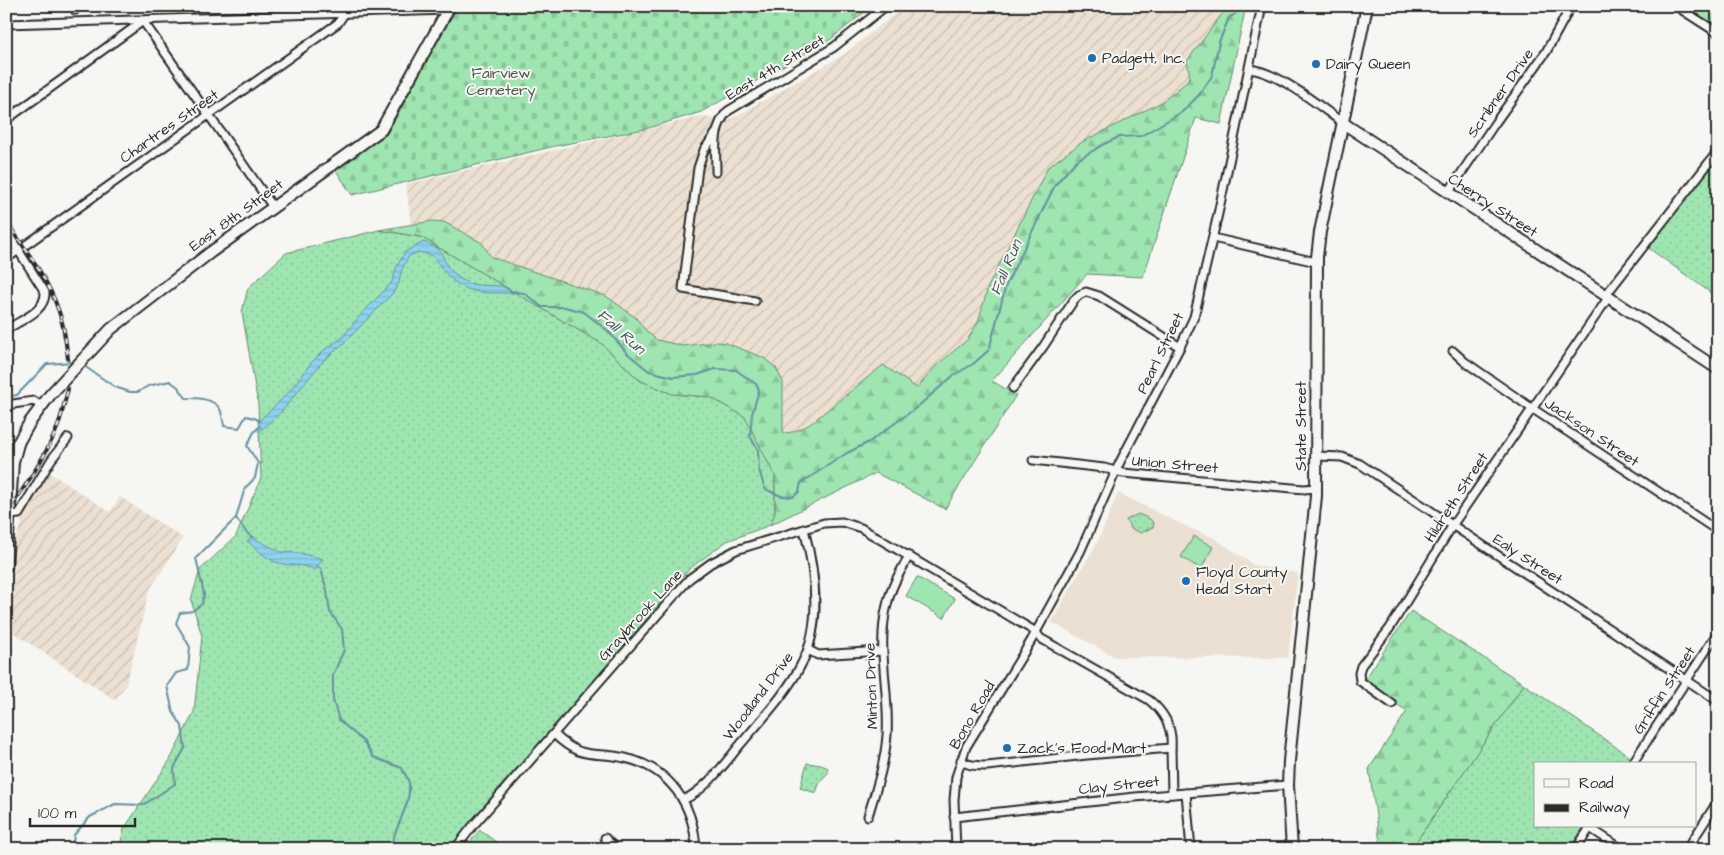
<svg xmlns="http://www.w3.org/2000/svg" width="1724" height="855" font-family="'Architects Daughter',sans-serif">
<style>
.built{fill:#ece0d2}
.industrial{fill:url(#industrial-furrows)}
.grass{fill:url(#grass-dots);stroke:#65886e}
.forest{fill:url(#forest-firs);stroke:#65886e}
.cemetery{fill:url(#cemetery-stones);stroke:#65886e}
.pitch{fill:#9fe5b1;stroke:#65886e}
.water{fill:url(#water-rules);stroke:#6690a0}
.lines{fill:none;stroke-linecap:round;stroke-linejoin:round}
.stream{stroke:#6690a0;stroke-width:2}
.street-casing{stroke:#2b2b2b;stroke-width:11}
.secondary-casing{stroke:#2b2b2b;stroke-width:14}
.street{stroke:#f6f6f2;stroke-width:7}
.secondary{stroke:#f6f6f2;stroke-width:10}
.rail-casing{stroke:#2b2b2b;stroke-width:4}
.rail{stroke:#f6f6f2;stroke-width:2;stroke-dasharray:5.5;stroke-linecap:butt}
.poi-dot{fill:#1f6fb2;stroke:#f6f6f2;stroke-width:2}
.labels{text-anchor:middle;stroke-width:4;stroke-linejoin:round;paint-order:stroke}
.poi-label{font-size:15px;fill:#2b2b2b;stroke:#f6f6f2;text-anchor:start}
.street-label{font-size:15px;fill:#2b2b2b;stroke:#f6f6f2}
.park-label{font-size:15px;fill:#485a4c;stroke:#f6f6f2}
.water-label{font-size:16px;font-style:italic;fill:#44555c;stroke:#f6f6f2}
</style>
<defs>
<pattern id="industrial-furrows" width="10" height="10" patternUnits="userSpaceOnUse" patternTransform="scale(1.25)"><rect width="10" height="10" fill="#ece0d2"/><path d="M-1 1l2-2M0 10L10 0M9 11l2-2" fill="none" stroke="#cbc0b4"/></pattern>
<pattern id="grass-dots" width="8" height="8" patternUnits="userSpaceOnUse" patternTransform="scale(1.25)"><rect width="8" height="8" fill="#9fe5b1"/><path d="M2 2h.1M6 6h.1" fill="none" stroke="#89c598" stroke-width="1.8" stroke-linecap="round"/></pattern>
<pattern id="forest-firs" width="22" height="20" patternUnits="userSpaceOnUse" patternTransform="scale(1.25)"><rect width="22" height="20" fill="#9fe5b1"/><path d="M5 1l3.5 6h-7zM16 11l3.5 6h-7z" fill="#89c598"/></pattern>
<pattern id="cemetery-stones" width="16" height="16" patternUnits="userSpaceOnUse" patternTransform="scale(1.25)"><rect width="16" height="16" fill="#9fe5b1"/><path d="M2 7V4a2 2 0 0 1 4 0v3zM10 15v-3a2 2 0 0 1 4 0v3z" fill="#89c598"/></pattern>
<pattern id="water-rules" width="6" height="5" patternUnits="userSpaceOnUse" patternTransform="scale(1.25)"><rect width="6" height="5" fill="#8dd3ee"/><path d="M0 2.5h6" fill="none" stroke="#7ab5cc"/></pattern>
</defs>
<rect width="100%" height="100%" fill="#f6f6f2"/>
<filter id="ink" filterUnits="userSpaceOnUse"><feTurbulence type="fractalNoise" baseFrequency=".02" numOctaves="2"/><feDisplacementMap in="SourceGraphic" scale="10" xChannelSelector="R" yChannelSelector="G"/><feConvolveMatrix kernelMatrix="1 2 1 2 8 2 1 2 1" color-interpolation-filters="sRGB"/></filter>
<g filter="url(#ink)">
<!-- built -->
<polygon class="built" points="1118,493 1194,530 1214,538 1254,565 1276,570 1298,573 1288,658 1115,657 1051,622 1098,541"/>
<!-- industrial -->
<g class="industrial">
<polygon points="904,6 1228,6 1187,61 1191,77 1183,85 1162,102 988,287 978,322 968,339 935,367 917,388 818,418 799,430 783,433 784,391 780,374 717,342 683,346 657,340 646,331 636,318 606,296 491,257 482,243 432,221 411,224 406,184 700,117 729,120 845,54"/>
<polygon points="47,471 110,512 120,497 183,538 149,591 126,685 115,700 8,629 15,540 22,523 19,520 19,517 35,498 41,481"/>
</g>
<!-- grass -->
<g class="grass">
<polygon points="1718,159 1718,298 1647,247"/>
<polygon points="379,230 421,237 602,344 639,380 672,394 710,397 745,417 775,476 775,513 770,525 727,541 689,569 510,779 449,849 119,849 124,829 170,760 194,712 202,636 191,600 200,570 236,536 261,478 258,404 242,312 248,288 286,253"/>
<polygon points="1138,514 1150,519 1154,524 1153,527 1141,533 1131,529 1126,520"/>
<polygon points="1524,684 1629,756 1624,764 1535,764 1535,826 1584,826 1570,849 1411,849"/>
<polygon points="807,763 821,765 828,768 828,773 820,781 816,793 800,788"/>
<polygon points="480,830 505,849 464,849"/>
</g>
<!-- forest -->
<g class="forest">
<path d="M1228,6H1246L1221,124L1196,118L1143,277L1087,274L992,381L1016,395L945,509L876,473L770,525L775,513V476L745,417L710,397L672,394L639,380L602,344L421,237L379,230L432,221L444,222L482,243L491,257L606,296L636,318L646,331L657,340L683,346L717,342L726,343L764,358L776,368L783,382V433C793,433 801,429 810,424L883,365L917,388L935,367L968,339L978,322L988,287L1048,167L1082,142L1162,102L1183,85L1190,77L1187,61Z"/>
<polygon points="1686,6 1718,6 1718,27"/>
<polygon points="1411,611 1524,684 1411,849 1381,849 1369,769 1407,711 1363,682"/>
</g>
<!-- cemetery -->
<polygon class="cemetery" points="457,6 872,6 831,39 701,112 645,129 555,146 352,195 335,169 387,134"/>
<!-- pitch -->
<g class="pitch">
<polygon points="1194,536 1213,547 1201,569 1181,557"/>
<polygon points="917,577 955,599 944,618 906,596"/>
</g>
<!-- water -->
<g class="water">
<path d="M424,242L439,249L448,267L459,278L468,283L477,285L502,286L514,293C471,293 458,294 433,256L419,252L409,256L401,271L399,283L392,294L344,343L323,361L281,412L259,432L258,422L288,393L311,363L324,350L342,338L358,318L392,282L397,266L406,251Z"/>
<path d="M253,536L257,540L281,552L300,553L323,559L315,570C303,563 289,567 276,562C265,558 256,548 247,541Z"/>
</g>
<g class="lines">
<!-- stream -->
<g class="stream">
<polyline points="510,291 524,293 542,307 565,307 584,312 608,331 628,354 649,371 673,377 697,375 715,369 736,370 756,384 759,390 752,414 750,436 758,450 759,470 765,489 781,496 793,497 799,492 801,483 847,453 869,442 916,408 954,375 973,364 989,350 1006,285 1055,185 1076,161 1104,144 1119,137 1141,136 1182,112 1199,95 1212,76 1219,42 1229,18 1246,6"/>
<path d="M84,366L115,387L130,392H138L148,386L170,381L178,387L186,398C197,398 213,398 220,409C222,413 223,421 224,426L239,428L246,416L255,418L260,422"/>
<polyline points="6,397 17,395 47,364 74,362"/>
<polyline points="236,518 246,532 253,538"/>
<path d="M316,566L321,569L327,591L330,612L342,629L344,650L333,675V700L339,720L364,742L373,757L402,768C404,773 408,778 409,783C412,803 394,829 390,849"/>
<polyline points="72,849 74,835 90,817 115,804 143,805 175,784 174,768 185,748 182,726 173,712 167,686 176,673 188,670 190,647 176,623 180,613 192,611 202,604 204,594 196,558 236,518 245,488 255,478 258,463 247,446 254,432 260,426"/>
</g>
<defs>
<g id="street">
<polyline points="75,6 75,10"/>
<polyline points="180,6 180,9"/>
<polyline points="1676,6 1718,33"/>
<polyline points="143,21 273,207"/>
<polyline points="6,24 448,10"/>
<path d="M1250,69C1280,73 1318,105 1343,123"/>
<polyline points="6,120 143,21"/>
<polyline points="716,133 704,150 698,168 683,289 755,301"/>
<path d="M716,172C716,151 712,127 728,111L834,47L886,6"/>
<polyline points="1448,193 1495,123 1546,52 1571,6"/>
<path d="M6,231L45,292C46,311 23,319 9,328"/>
<polyline points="1213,238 1316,262"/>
<polyline points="6,259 338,23 344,14"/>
<polyline points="1605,296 1718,151"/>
<polyline points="1453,351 1465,362 1530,407 1718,531"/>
<polyline points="1013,388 1043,347 1074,300 1079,295 1086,292 1099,296 1180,347"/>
<polyline points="6,405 34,401 41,406"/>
<polyline points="1317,456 1342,457 1360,464 1718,701"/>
<polyline points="1033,460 1104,468 1123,473 1304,489 1316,488"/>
<polyline points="10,515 19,514 51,460 68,438"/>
<polyline points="808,650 818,655 882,651"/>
<polyline points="1392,704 1360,681 1359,673 1361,666 1390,628 1454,523 1608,298"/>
<path d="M554,734C582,761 592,751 625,758C670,768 694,805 696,849"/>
<path d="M961,760C969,767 977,765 987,766L1087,755L1171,748L1172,794"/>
<polyline points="1632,764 1718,632"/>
<polyline points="1186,793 1191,849"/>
<path d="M683,800C705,791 725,763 740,745C761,720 788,692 802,663C823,623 815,571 804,529"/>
<path d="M868,816C876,790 885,763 887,735C890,691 876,648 887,605C891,587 900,572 909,556"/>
<polyline points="954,817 1135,797 1288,785"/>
<polyline points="1590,828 1622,849"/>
<polyline points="605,838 616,849"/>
<path d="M455,849L472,827L689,579L711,563L736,550L824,523L842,522L861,528L1031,629L1036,632L1040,638L1149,700C1164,712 1173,728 1171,748"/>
<polyline points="956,849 954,800 956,777 966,747 1031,641 1080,552 1120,462 1180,347 1194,317 1218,214 1262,6"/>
<polyline points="1576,849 1591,826"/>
<polyline points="1687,849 1718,801"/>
</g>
<g id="secondary">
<polyline points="1343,123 1718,369"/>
<polyline points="6,454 18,443 30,422 50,395 111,329 211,252 381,130 450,6"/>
<polyline points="6,566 13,462 18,444"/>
<polyline points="1292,849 1288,785 1289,761 1316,496 1317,257 1320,232 1367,6"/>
</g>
</defs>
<!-- street casing -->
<use href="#street" class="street-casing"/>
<!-- secondary casing -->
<use href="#secondary" class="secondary-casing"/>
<!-- street -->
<use href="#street" class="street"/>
<!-- secondary -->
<use href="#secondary" class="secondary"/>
<defs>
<g id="rail">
<path d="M6,221C25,249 47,277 58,309C64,325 66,342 68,359"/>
<path d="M6,513C26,486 45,458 58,426C62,414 65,401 68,389"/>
</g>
</defs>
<!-- rail casing -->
<use href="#rail" class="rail-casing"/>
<!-- rail -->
<use href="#rail" class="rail"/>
</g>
</g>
<!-- markers -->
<g class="poi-dot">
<circle cx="1092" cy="58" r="5"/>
<circle cx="1316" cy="64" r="5"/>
<circle cx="1186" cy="581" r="5"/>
<circle cx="1007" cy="748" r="5"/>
</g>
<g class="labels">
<!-- poi labels -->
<g class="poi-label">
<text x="1102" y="63">Padgett, Inc.</text>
<text x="1326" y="69">Dairy Queen</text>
<text x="1196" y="577">Floyd County<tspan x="1196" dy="17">Head Start</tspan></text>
<text x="1017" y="753">Zack's Food Mart</text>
</g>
<!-- street labels -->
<g class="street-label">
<text transform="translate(775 67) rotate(-31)" y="5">East 4th Street</text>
<text transform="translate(1500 93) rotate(-55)" y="5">Scribner Drive</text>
<text transform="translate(169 126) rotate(-35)" y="5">Chartres Street</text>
<text transform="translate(1493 205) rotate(33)" y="5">Cherry Street</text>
<text transform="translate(236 215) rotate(-36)" y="5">East 8th Street</text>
<text transform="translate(1160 353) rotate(-64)" y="5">Pearl Street</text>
<text transform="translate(1301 426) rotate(-90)" y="5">State Street</text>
<text transform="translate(1592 432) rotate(34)" y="5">Jackson Street</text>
<text transform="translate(1175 464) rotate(5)" y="5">Union Street</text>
<text transform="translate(1456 497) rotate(-57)" y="5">Hildreth Street</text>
<text transform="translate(1528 559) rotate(33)" y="5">Ealy Street</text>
<text transform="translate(640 615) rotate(-48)" y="5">Graybrook Lane</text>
<text transform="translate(871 686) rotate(-92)" y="5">Minton Drive</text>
<text transform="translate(1664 690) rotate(-57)" y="5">Griffin Street</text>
<text transform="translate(758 696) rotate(-53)" y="5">Woodland Drive</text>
<text transform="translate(972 715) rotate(-60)" y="5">Bono Road</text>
<text transform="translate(1119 785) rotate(-6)" y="5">Clay Street</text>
</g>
<!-- park labels -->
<g class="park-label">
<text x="501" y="78">Fairview<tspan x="501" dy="17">Cemetery</tspan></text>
</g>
<!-- water labels -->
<g class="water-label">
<text transform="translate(1005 267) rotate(-67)" y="6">Fall Run</text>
<text transform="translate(622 331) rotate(42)" y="6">Fall Run</text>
</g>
</g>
<!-- margin -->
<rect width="1724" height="855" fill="none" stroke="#f6f6f2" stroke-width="25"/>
<rect x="12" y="12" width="1699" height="830" fill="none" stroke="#2b2b2b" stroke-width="2" filter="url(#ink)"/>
<!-- legend -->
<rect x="1534" y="762" width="162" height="65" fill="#f6f6f2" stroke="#a5a5a2"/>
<rect x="1544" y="779" width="25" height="8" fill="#f6f6f2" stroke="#a5a5a2"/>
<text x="1579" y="788" font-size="15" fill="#2b2b2b">Road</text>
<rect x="1544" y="804" width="25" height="8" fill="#2b2b2b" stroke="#a5a5a2"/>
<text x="1579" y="812" font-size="15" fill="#2b2b2b">Railway</text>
<!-- scale -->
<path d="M30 818v8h105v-8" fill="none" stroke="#2b2b2b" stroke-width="2.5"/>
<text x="38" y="818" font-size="15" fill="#2b2b2b" stroke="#f6f6f2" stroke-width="4" paint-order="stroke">100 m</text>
</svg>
